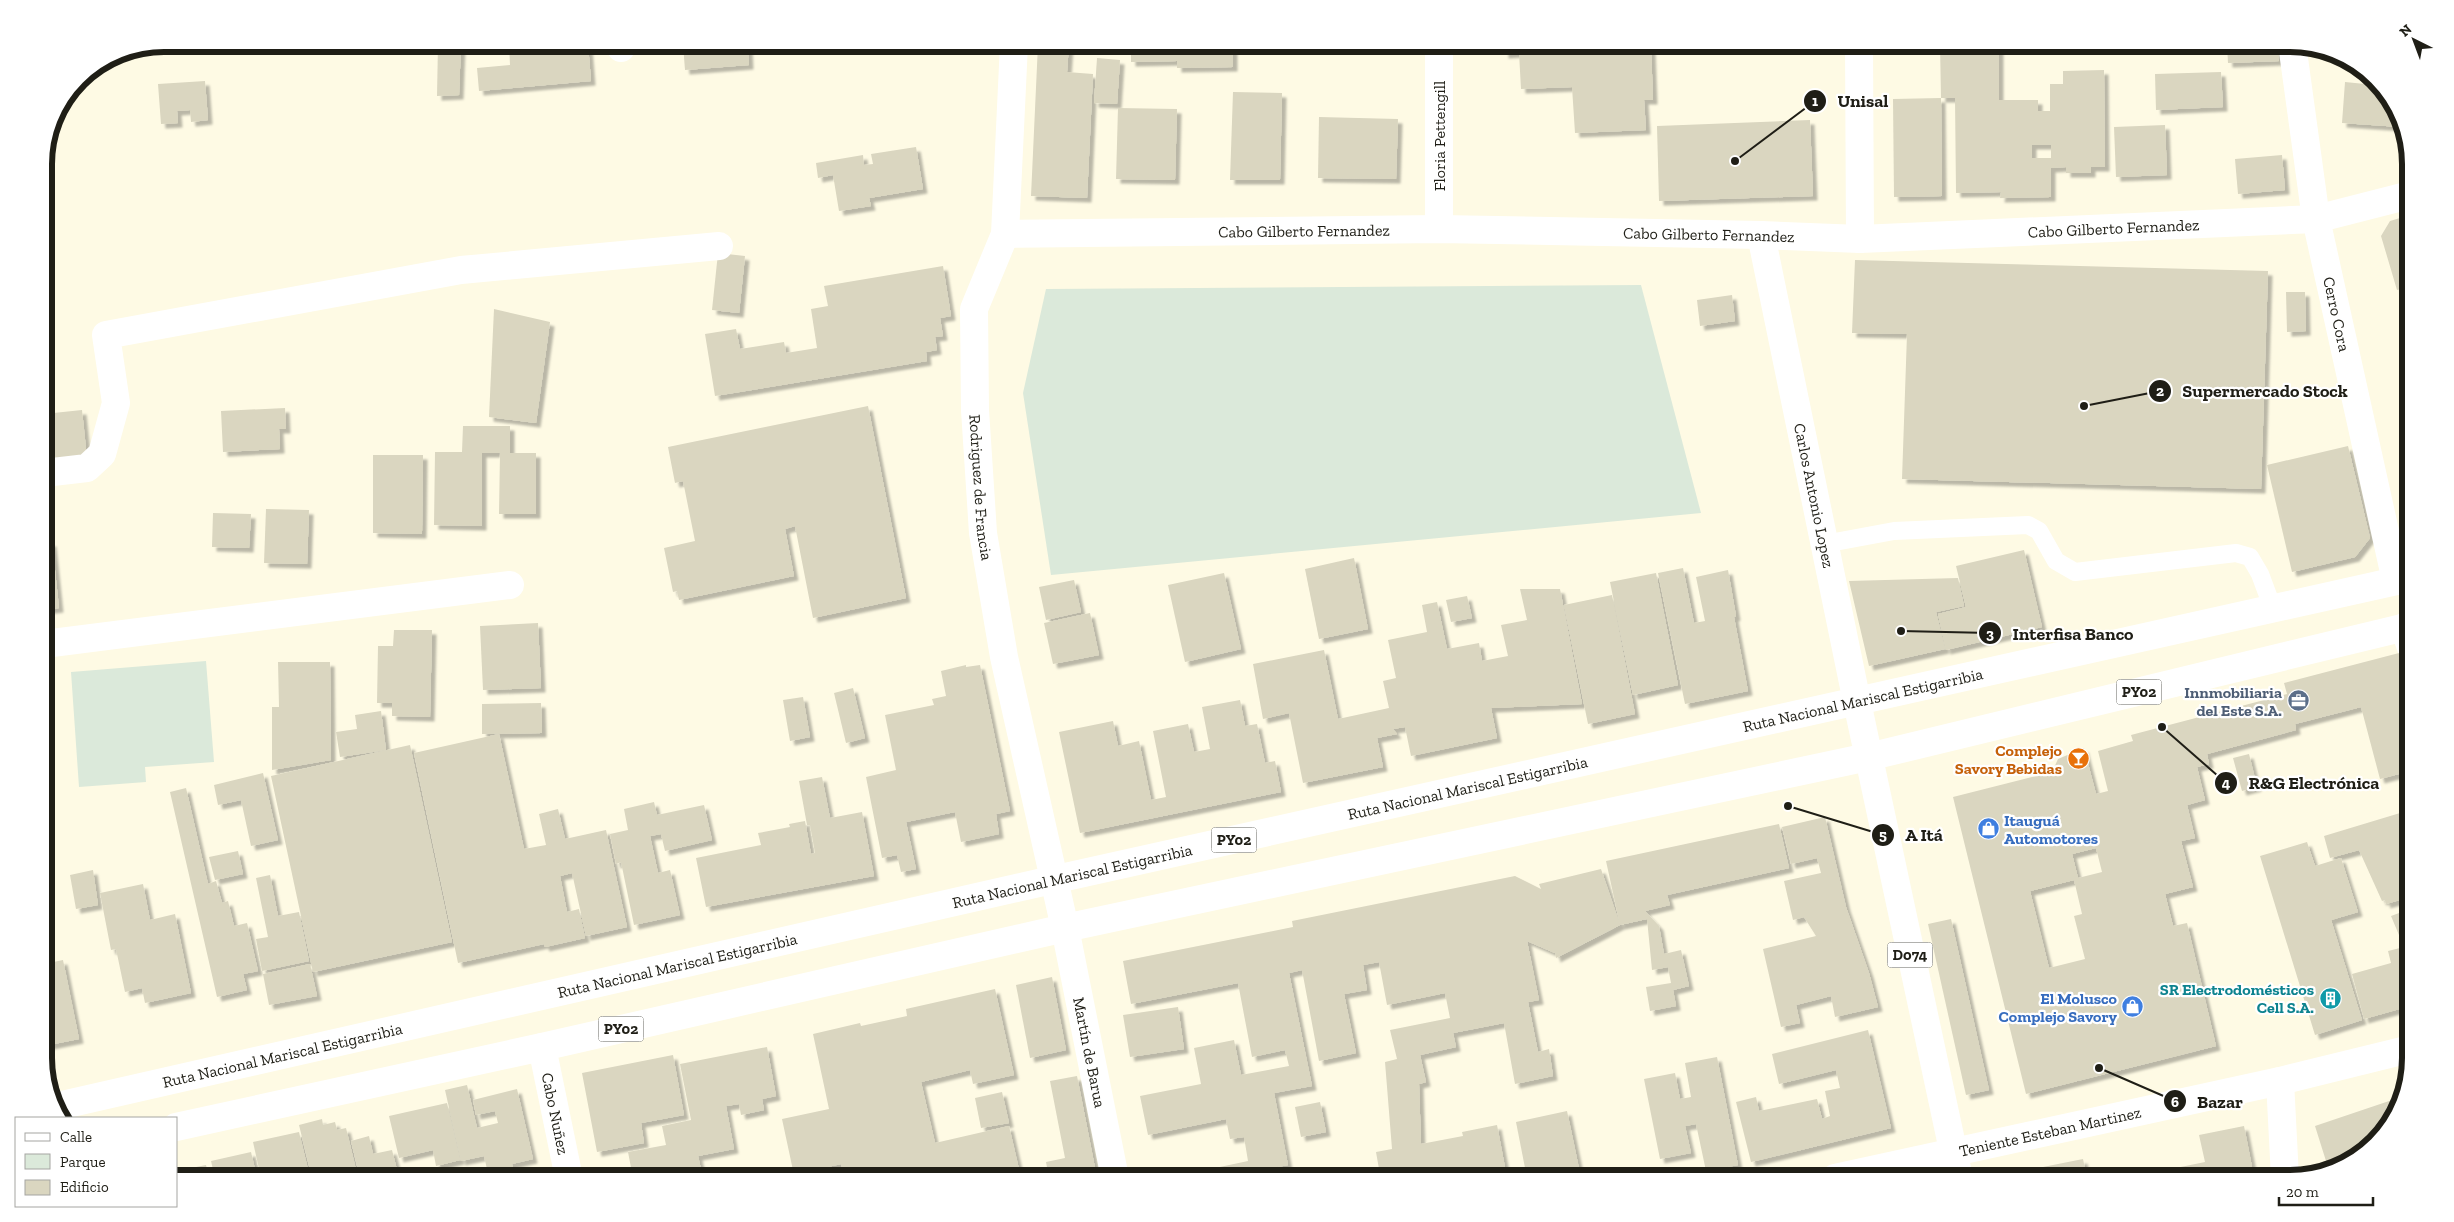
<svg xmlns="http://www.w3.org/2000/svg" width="2454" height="1222" font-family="'Zilla Slab',serif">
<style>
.green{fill:#dbe9da}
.building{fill:#dad6c0;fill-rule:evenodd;filter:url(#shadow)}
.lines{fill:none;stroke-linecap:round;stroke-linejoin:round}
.lane{stroke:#fff;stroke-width:18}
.street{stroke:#fff;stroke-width:28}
.secondary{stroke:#fff;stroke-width:28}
.primary{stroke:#fff;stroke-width:28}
.highway{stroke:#fff;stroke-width:28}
.labels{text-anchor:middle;stroke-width:4.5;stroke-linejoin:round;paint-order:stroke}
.shield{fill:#fff;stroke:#62625c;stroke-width:1}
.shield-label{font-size:15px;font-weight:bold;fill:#1f1e16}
.street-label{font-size:16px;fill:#1f1e16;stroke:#fff}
.service-label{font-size:16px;font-weight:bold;fill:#4e5e75;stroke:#fff;text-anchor:end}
.food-label{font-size:16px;font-weight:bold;fill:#c56008;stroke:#fff;text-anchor:end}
.shop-label{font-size:16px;font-weight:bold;fill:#366cbe;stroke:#fff;text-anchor:start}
.culture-label{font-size:16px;font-weight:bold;fill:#0d838f;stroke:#fff;text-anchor:end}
.rim{fill:none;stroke:#1f1e16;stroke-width:6}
.leader{fill:none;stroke:#1f1e16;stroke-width:2}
.callout-dot{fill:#1f1e16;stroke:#fff;stroke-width:2}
.mark-label{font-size:15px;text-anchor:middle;font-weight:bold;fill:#fff}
.callout-label{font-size:18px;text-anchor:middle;font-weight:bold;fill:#1f1e16;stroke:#fff;stroke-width:4.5;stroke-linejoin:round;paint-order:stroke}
</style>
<defs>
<filter id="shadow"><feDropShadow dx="4.5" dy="4.5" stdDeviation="1" flood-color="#0004"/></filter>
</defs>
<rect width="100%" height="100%" fill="#fefae4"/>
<!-- green -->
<g class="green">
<polygon points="1641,285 1701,513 1051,575 1023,393 1046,289"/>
<polygon points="206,661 214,762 145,767 146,782 79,787 71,672"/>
</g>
<!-- building -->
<g class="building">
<polygon points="342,44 380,44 380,45 342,47"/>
<polygon points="438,44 461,44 459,95 437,96"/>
<polygon points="509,44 588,44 591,81 479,91 477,68 510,65"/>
<polygon points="683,44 748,44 749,65 685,70"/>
<polygon points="1038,44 1069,44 1067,72 1093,74 1087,198 1031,196"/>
<polygon points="1131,44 1233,44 1233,67 1177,68 1177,61 1131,62"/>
<polygon points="1504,44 1571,44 1571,51 1651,47 1653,100 1644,100 1646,130 1575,133 1572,87 1521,89 1519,53 1504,54"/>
<path d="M1940,44H1999V100H2038V111H2050V84H2063V71L2104,70L2105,167H2091V173H2066V167L2051,168V197L2000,198L2001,192L1956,193L1955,98H1941ZM2032,145H2051V158H2032Z"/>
<polygon points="2227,44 2278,44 2279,61 2228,63"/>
<polygon points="1097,58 1120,60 1117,104 1094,103"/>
<polygon points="2221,72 2223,107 2156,110 2155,74"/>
<polygon points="2365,76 2390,98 2400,127 2342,123 2345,82 2365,84"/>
<polygon points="205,81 208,120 191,122 190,110 177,111 178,123 161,124 158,84"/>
<polygon points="1233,92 1282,93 1280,180 1230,180"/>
<polygon points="1941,98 1942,196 1894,197 1893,99"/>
<polygon points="1118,108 1177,109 1175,180 1116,179"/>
<polygon points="1319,117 1398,119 1396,179 1318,178"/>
<polygon points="1810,120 1813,196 1659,201 1657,126"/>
<polygon points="2165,125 2167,175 2116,177 2114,127"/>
<polygon points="916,147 923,189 869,198 871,206 839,211 833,175 818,178 816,163 863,155 864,165 873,164 871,154"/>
<polygon points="2282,155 2285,190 2238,194 2235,159"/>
<polygon points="2410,215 2410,319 2401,289 2397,290 2381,236 2390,221"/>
<polygon points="718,253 745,256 739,313 712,310"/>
<polygon points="1855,260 2268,271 2261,489 1902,479 1907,334 1852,333"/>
<polygon points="943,266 951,316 940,318 943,336 935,337 937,350 926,352 927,361 715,396 705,334 736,329 740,349 784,342 786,353 817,348 811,309 828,306 824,286"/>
<polygon points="2286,292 2305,292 2306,331 2287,332"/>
<polygon points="1732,295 1735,321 1700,326 1697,300"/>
<polygon points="494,309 550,322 536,423 489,417"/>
<polygon points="2410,377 2410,413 2400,380"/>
<polygon points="868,406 906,598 813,618 795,526 785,529 794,576 679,600 677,591 673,592 664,548 695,541 683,481 675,483 668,447"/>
<polygon points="285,408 286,429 279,429 280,449 223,452 221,411"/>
<polygon points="82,410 87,459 44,463 44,414"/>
<polygon points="463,426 510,426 510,453 536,453 536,514 499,514 500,453 482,453 482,526 434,525 435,452 462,452"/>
<polygon points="2348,446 2370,538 2355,557 2292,572 2267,465"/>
<polygon points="373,455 423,455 422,534 373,533"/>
<polygon points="266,509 309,510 307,564 264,563"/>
<polygon points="213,513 251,514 249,548 212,547"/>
<polygon points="44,542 52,542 59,608 44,610"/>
<polygon points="2024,550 2042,627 1946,650 1938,614 1966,607 1956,566"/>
<polygon points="1354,558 1368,629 1319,639 1305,569"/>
<polygon points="1683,568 1694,623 1705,621 1696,577 1728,570 1736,616 1734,617 1748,691 1685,704 1658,573"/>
<polygon points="1224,573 1241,649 1185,662 1168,585"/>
<polygon points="1656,573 1678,685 1633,695 1610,582"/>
<polygon points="1958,578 1964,606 1936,612 1945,649 1869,666 1849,581"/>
<polygon points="1074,580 1081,612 1046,620 1039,587"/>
<polygon points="1520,589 1560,589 1582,704 1491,708 1497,738 1411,756 1405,727 1393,729 1397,734 1377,738 1383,767 1303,783 1289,713 1263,719 1253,664 1324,650 1338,719 1389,708 1383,681 1396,678 1388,640 1427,632 1422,605 1437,602 1447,649 1479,643 1482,661 1508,656 1501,625 1527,620"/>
<polygon points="1612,595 1635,714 1588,724 1564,605"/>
<polygon points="1467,596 1472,618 1451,622 1446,600"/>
<polygon points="1090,613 1099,655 1053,664 1044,623"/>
<polygon points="538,623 541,688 483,690 480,626"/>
<polygon points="394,630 432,630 430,717 392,716 392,703 377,703 378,646 393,646"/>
<path d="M2399,653L2410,697V771L2380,779L2361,707L2295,724L2296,730L2207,754L2209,764L2197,767L2205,800L2187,805L2195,838L2181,841L2193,887L2165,894L2173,926L2187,923L2216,1046L2026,1094L1953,797L2052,772L2058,759L2084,748L2096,794L2108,791L2098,751L2133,741L2131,735L2287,694L2284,683ZM2096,848L2102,872L2078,878L2072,854ZM2074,880L2082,914L2074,916L2085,959L2049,968L2030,891Z"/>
<polygon points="278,662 330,662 331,760 272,770 272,707 279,707"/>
<polygon points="966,665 966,667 980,665 1010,811 996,814 999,834 961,842 955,812 906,822 916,869 901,872 897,855 882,858 866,777 896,770 885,715 934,705 932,699 946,696 941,671"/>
<polygon points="853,688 865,738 846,743 834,693"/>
<polygon points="803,697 810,737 790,741 783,700"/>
<polygon points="1240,700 1245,726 1257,724 1265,763 1275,761 1281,792 1080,833 1059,732 1113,721 1118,746 1139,741 1151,800 1166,797 1153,731 1188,724 1194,752 1210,749 1202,707"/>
<polygon points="541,703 542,733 482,734 482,704"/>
<polygon points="381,711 386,750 340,757 336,732 357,729 355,715"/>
<polygon points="499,734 524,849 546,845 539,814 558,809 565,839 606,830 627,927 586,936 572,873 560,876 567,912 579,909 585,938 545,947 544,944 458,963 414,753"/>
<polygon points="410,745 452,942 313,972 271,776"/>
<polygon points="2249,754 2257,787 2242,791 2233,758"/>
<polygon points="263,773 278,840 251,846 241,800 218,805 214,785"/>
<polygon points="822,777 830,818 862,812 874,876 706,907 696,858 761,845 758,833 790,827 789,824 805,821 811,854 815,853 810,825 807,825 799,781"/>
<polygon points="186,788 208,884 216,881 222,903 228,901 234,926 247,923 258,971 243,974 247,990 217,997 170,792"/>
<polygon points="654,802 657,815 704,805 712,840 665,851 661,834 650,836 658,873 670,870 680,915 634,925 621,862 616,864 610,834 628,830 624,809"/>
<polygon points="2410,810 2410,897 2386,904 2385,900 2382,901 2359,850 2330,858 2324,836"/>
<polygon points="1825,817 1846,907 1869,973 1878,1007 1835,1017 1831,996 1796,1005 1800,1023 1781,1027 1763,949 1816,936 1804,917 1793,920 1784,881 1821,873 1817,858 1791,864 1782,827"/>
<polygon points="1779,824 1789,868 1667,895 1670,905 1645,911 1659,926 1664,954 1681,950 1689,986 1673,990 1676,1006 1650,1011 1646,987 1671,983 1668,967 1652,970 1647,919 1620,925 1556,958 1555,953 1527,941 1539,1000 1528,1002 1538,1052 1549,1049 1553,1076 1515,1084 1504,1023 1453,1033 1456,1047 1420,1055 1426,1082 1419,1084 1421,1144 1463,1136 1462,1132 1497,1125 1507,1178 1367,1178 1366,1172 1379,1169 1376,1152 1392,1149 1385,1062 1397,1059 1390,1030 1450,1018 1445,993 1387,1005 1379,962 1363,965 1367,990 1344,994 1356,1053 1319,1061 1302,970 1289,973 1312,1086 1274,1093 1288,1165 1272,1168 1274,1178 1217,1178 1215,1168 1248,1161 1244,1137 1230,1139 1226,1119 1148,1135 1140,1096 1201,1084 1194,1048 1234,1040 1241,1075 1289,1066 1285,1050 1252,1057 1238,983 1131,1004 1123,961 1293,927 1292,921 1515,876 1541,889 1539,884 1601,869 1620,925 1606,861"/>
<polygon points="2307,842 2315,866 2341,858 2358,912 2331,920 2362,1020 2315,1035 2260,856"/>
<polygon points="238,851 243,874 215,880 209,857"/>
<polygon points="93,870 98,905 76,909 70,875"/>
<polygon points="270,875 278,916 299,912 309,961 262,971 256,939 268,937 256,878"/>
<polygon points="143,884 150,920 175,914 191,993 145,1003 142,988 125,992 116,949 111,950 100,893"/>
<polygon points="2410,909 2410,1006 2364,1019 2352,974 2391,963 2388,951 2404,947 2391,916"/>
<polygon points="1951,919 1989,1090 1966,1095 1928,924"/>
<polygon points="63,960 79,1039 44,1046 44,964"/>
<polygon points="310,964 317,996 269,1005 263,974"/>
<polygon points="1052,977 1066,1050 1030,1058 1016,985"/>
<polygon points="995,989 1014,1075 973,1084 970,1070 921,1082 935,1143 1009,1126 1021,1178 999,1178 998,1171 965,1178 845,1178 841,1164 796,1174 797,1178 780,1178 794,1175 782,1119 829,1109 813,1034 860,1023 861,1026 907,1016 906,1009"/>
<polygon points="1178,1007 1184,1049 1130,1057 1123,1015"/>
<polygon points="1868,1030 1891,1128 1751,1162 1736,1102 1756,1097 1759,1111 1817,1099 1822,1119 1830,1116 1825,1091 1840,1088 1836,1070 1779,1084 1772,1054"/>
<polygon points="767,1047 776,1096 762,1099 764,1110 741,1115 739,1104 726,1106 734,1149 698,1156 703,1178 633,1178 628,1152 666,1145 662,1126 691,1120 680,1064"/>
<polygon points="673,1055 684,1115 641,1123 644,1143 597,1152 582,1073"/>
<polygon points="1717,1057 1738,1165 1706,1171 1696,1124 1685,1126 1691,1153 1660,1159 1644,1079 1675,1073 1680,1099 1691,1097 1685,1063"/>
<polygon points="1077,1076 1097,1178 1049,1178 1046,1162 1065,1158 1050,1081"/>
<polygon points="467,1085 477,1128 498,1123 495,1111 476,1115 473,1100 517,1089 533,1159 512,1164 515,1178 489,1178 484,1156 461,1161 445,1090"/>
<polygon points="1002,1092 1009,1123 981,1128 975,1098"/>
<polygon points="2401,1097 2398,1111 2356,1158 2324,1168 2322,1162 2326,1161 2315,1126"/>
<polygon points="1320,1102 1326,1132 1301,1137 1295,1107"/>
<polygon points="447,1103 460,1160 436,1166 433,1150 399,1158 389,1116"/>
<polygon points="1567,1111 1581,1178 1527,1178 1516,1122"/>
<polygon points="322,1119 323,1125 335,1122 337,1130 346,1128 357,1174 339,1178 312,1178 299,1125"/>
<polygon points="2244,1126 2253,1172 2223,1178 2162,1178 2161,1171 2205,1162 2199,1135"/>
<polygon points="299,1132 310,1178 261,1178 253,1142"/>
<polygon points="369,1136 373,1154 392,1150 399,1178 360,1178 351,1141"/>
<polygon points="251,1152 257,1178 215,1178 211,1161"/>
<polygon points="2083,1159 2087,1178 1993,1178 1993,1177"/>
<polygon points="206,1165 209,1178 176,1178 176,1171"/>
<polygon points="1199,1168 1201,1178 1152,1178 1152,1177"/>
</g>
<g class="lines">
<!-- lane -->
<polyline class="lane" points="1824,544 1894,531 2028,525 2039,531 2056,561 2075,572 2236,553 2250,557 2260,574 2273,609"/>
<!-- street -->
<g class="street">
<path id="s1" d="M1014,44L1005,234L974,309L975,410L983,533L1004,657L1065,928L1115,1178"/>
<polyline points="1439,44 1439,229"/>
<polyline points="1859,44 1860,239"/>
<path id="s2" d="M2292,44L2316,219L2396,581"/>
<polyline points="621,48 621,44"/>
<path id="s3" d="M1005,234L1439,229L1761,235L1860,239L2316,219L2410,195"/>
<path id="s4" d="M1761,235L1857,702"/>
<polyline points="44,473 87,468 102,454 116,403 106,335 461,270 719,246"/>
<polyline points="2404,627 2410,645"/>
<polyline points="44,644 510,585"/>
<path id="s5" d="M542,1047L569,1178"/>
<polyline points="2280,1081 2285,1178"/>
</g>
<!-- secondary -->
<path class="secondary" id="s6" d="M1835,1178L2280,1081L2410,1049"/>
<!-- primary -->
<polyline class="primary" points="1857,702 1959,1178"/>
<!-- highway -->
<g class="highway">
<path id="s7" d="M58,1106L1052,880L2410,578"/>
<polyline points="176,1127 542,1047 1065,928 1868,757 2410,626"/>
</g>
</g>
<!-- icons -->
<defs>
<symbol id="office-disc" viewBox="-11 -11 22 22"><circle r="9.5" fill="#5c6f8a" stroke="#fff"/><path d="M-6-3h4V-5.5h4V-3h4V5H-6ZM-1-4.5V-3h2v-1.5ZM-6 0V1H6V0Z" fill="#fff"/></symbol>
<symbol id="bar-disc" viewBox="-11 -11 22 22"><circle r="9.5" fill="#e8710a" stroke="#fff"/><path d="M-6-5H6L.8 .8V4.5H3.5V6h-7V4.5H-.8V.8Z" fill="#fff"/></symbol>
<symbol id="shop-disc" viewBox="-11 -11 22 22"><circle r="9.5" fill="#3f7fe0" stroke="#fff"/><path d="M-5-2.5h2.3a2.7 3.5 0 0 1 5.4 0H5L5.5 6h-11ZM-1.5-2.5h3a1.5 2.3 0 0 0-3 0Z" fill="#fff"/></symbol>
<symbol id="building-disc" viewBox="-11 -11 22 22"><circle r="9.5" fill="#0f9aa8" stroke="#fff"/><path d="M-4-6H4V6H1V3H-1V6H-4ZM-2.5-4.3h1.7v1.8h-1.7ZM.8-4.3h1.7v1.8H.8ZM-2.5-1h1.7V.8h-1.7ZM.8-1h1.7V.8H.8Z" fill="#fff"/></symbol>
</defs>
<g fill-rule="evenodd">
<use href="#office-disc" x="2286" y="688" width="25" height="25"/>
<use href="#bar-disc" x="2066" y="746" width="25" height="25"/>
<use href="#shop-disc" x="1976" y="816" width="25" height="25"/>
<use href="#building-disc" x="2318" y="986" width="25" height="25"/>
<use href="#shop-disc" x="2120" y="994" width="25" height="25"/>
</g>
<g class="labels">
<!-- shield labels -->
<g class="shield">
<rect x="2116.5" y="679.5" width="45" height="25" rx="4"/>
<rect x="1211.5" y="827.5" width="45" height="25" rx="4"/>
<rect x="1887.5" y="942.5" width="45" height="25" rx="4"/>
<rect x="598.5" y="1016.5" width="45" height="25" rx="4"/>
</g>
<g class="shield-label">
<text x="2139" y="697">PY02</text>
<text x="1234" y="845">PY02</text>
<text x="1910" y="960">D074</text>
<text x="621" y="1034">PY02</text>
</g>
<!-- street labels -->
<g class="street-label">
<text transform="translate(1439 136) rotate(-90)" y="6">Floria Pettengill</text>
<text dy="6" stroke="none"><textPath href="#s3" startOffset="1109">Cabo Gilberto Fernandez</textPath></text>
<text dy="6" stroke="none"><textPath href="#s3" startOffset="299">Cabo Gilberto Fernandez</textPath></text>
<text dy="6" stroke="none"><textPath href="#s3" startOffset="704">Cabo Gilberto Fernandez</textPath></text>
<text dy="6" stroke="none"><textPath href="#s2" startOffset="274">Cerro Cora</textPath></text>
<text dy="6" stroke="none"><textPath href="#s1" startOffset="450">Rodriguez de Francia</textPath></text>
<text dy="6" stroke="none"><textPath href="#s4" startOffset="266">Carlos Antonio Lopez</textPath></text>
<text dy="6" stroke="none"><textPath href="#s7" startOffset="1850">Ruta Nacional Mariscal Estigarribia</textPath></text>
<text dy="6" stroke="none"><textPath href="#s7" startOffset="1445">Ruta Nacional Mariscal Estigarribia</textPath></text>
<text dy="6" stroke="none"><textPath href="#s7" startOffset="1040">Ruta Nacional Mariscal Estigarribia</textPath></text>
<text dy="6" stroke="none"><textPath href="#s7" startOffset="635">Ruta Nacional Mariscal Estigarribia</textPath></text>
<text dy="6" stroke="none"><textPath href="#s1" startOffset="1026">Martín de Barua</textPath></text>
<text dy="6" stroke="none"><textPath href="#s7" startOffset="230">Ruta Nacional Mariscal Estigarribia</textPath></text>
<text dy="6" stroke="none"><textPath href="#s5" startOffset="68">Cabo Nuñez</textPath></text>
<text dy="6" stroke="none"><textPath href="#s6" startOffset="220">Teniente Esteban Martinez</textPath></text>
</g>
<!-- service labels -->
<g class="service-label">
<text x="2282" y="698">Innmobiliaria<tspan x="2282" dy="18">del Este S.A.</tspan></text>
</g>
<!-- food labels -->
<g class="food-label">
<text x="2062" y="756">Complejo<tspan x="2062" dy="18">Savory Bebidas</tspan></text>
</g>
<!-- shop labels -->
<g class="shop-label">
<text x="2004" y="826">Itauguá<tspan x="2004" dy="18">Automotores</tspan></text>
<text x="2117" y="1004" text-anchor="end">El Molusco<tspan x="2117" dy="18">Complejo Savory</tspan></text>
</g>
<!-- culture labels -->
<g class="culture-label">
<text x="2314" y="995">SR Electrodomésticos<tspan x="2314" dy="18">Cell S.A.</tspan></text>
</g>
</g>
<!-- crop -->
<path d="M0 0H2454V1222H0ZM164 52H2290A112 112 0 0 1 2402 164V1058A112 112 0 0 1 2290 1170H164A112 112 0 0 1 52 1058V164A112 112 0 0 1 164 52Z" fill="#fff" fill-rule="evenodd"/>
<path class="rim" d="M164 52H2290A112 112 0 0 1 2402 164V1058A112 112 0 0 1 2290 1170H164A112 112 0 0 1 52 1058V164A112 112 0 0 1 164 52Z"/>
<!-- callouts -->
<path class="leader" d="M1735 161L1815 101M2084 406L2160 391M1901 631L1990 633M2162 727L2226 783M1788 806L1883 835M2099 1068L2175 1101"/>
<g class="callout-dot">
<circle cx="1735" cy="161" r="5"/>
<circle cx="2084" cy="406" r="5"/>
<circle cx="1901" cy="631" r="5"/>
<circle cx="2162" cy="727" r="5"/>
<circle cx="1788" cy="806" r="5"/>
<circle cx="2099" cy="1068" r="5"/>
<circle cx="1815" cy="101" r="12"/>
<circle cx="2160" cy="391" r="12"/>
<circle cx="1990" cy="633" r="12"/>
<circle cx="2226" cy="783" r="12"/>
<circle cx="1883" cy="835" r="12"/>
<circle cx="2175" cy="1101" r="12"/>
</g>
<g class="mark-label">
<text x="1815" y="106">1</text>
<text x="2160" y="396">2</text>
<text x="1990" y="639">3</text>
<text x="2226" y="788">4</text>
<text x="1883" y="840">5</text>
<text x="2175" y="1107">6</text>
</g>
<g class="callout-label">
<text x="1863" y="107">Unisal</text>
<text x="2265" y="397">Supermercado Stock</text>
<text x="2073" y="640">Interfisa Banco</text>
<text x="2314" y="789">R&amp;G Electrónica</text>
<text x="1924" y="841">A Itá</text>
<text x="2220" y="1108">Bazar</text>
</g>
<!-- legend -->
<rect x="15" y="1117" width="162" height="90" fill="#ffffff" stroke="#a5a5a2"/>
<rect x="25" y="1133" width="25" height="8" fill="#ffffff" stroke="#a5a5a2"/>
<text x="60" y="1142" font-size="15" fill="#1f1e16">Calle</text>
<rect x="25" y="1154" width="25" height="15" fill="#dbe9da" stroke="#a5a5a2"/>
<text x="60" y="1167" font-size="15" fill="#1f1e16">Parque</text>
<rect x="25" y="1180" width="25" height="15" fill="#dad6c0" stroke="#a5a5a2"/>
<text x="60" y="1192" font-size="15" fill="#1f1e16">Edificio</text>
<!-- north arrow -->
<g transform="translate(2414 40) rotate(318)" stroke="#ffffff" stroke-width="4" paint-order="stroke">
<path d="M0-4L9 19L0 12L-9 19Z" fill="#1f1e16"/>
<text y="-8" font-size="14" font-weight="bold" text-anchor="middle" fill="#1f1e16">N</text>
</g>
<!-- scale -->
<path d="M2279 1197v8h94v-8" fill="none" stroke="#1f1e16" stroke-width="2.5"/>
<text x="2286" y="1197" font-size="15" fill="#1f1e16" stroke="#ffffff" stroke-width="4" paint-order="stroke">20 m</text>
</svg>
